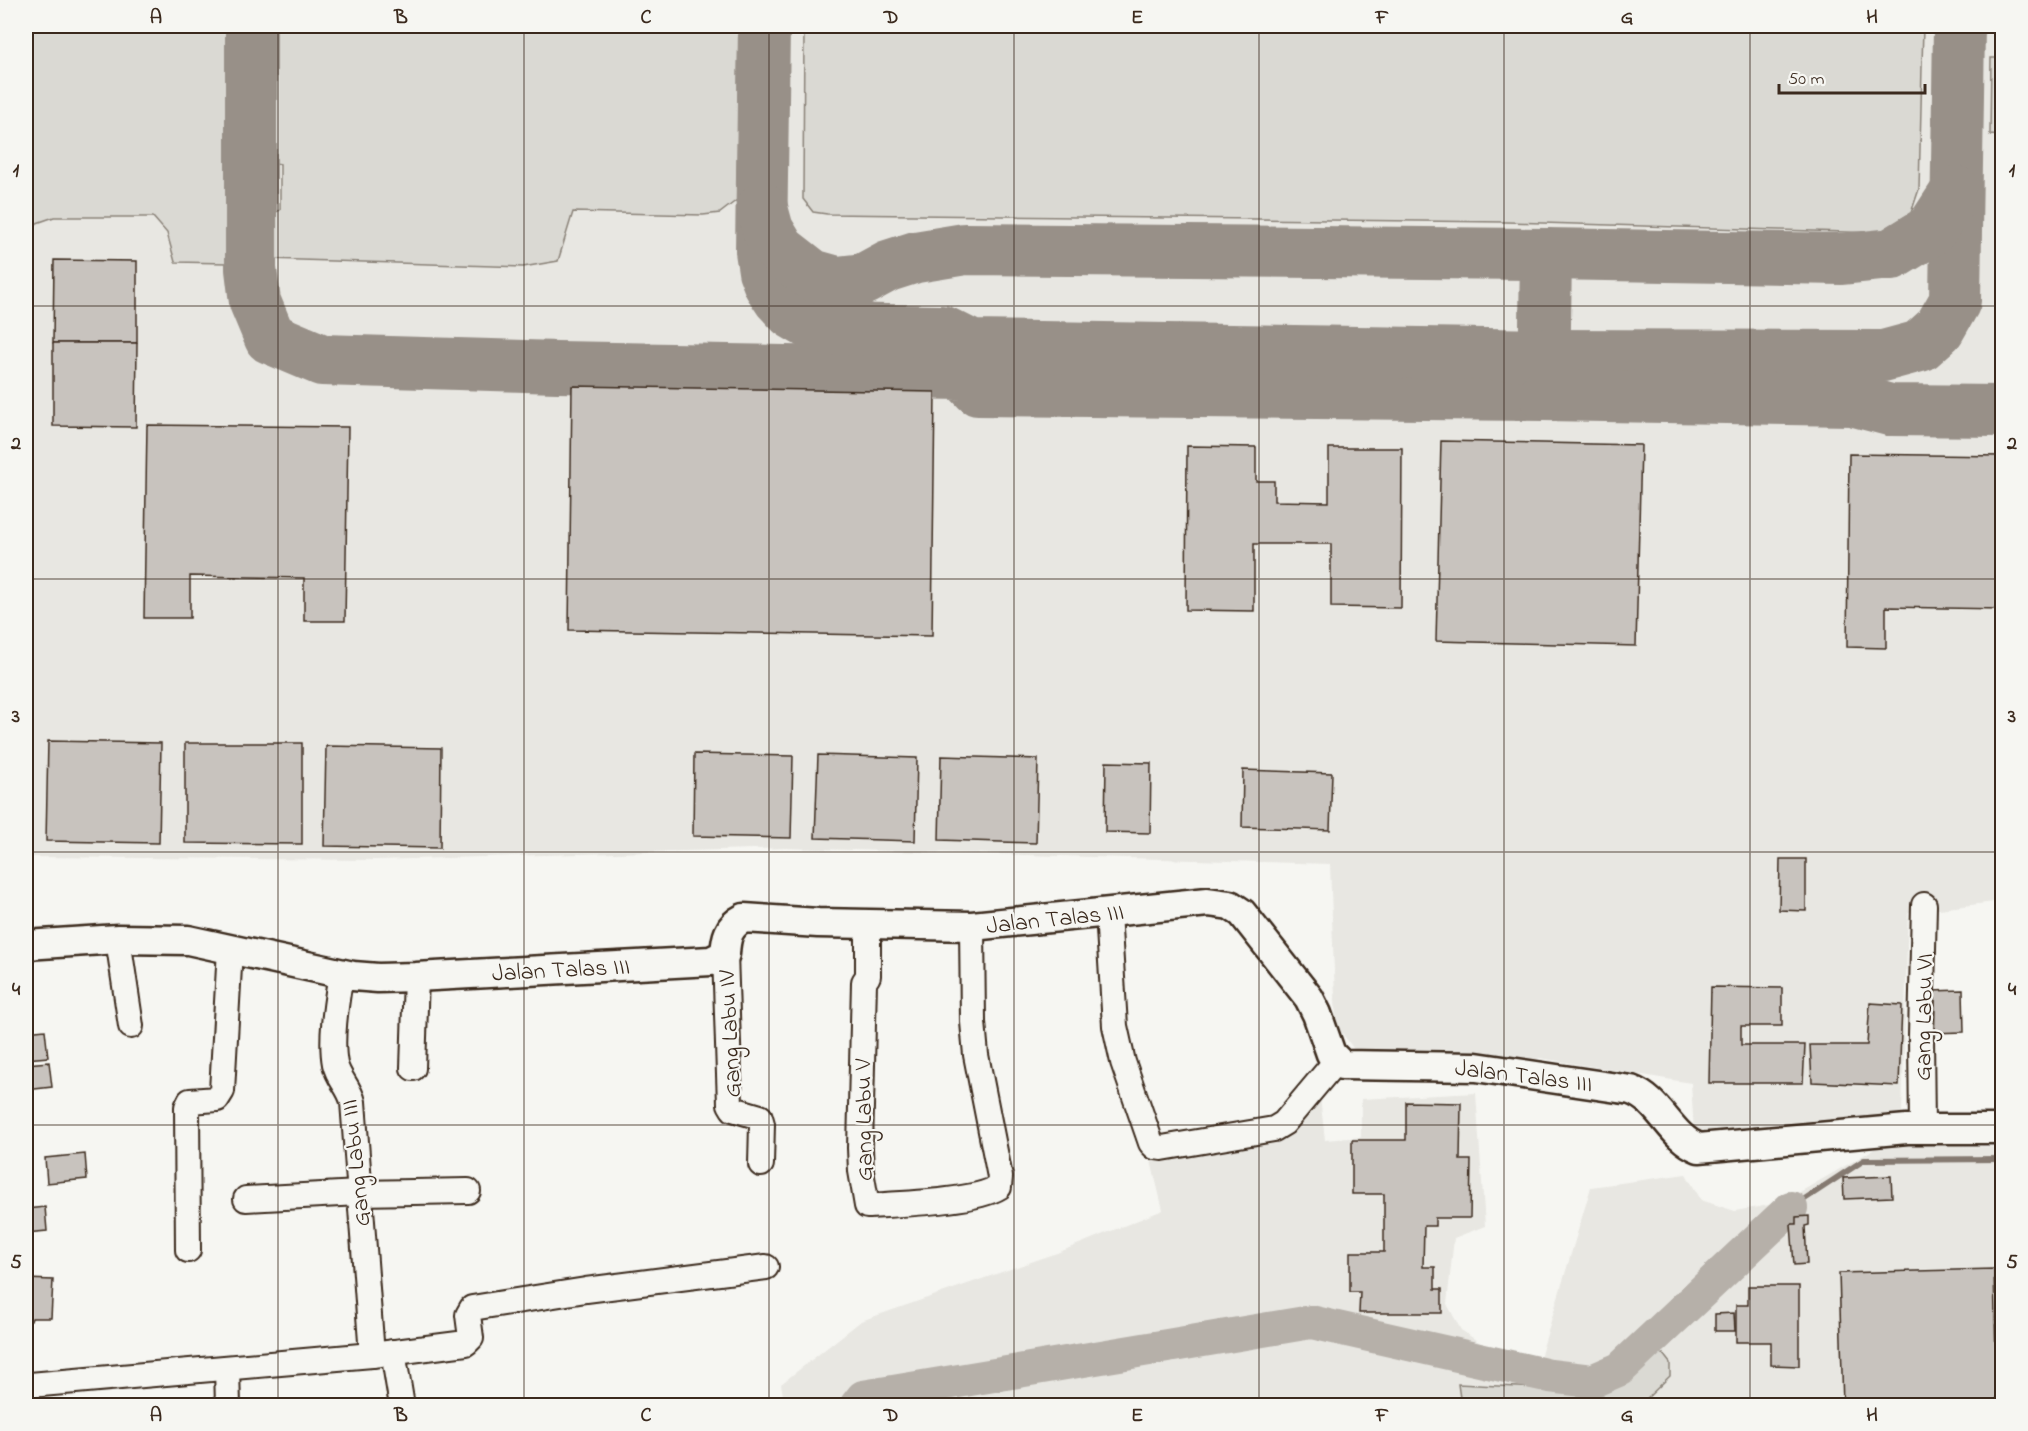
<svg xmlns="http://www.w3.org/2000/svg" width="2028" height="1431" font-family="'Indie Flower',sans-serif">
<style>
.built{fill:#e8e7e2}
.green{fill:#dad9d3;stroke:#8a8278;stroke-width:1.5}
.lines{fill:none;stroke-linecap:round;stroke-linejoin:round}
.stream{stroke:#857a71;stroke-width:6}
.river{stroke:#b6b0a9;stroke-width:34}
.taxiway{stroke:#989088;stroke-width:52}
.building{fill:#c8c3be;stroke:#3b2a1e;stroke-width:1.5}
.minor-casing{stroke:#3b2a1e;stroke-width:28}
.tertiary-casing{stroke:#3b2a1e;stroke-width:33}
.minor{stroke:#f6f6f2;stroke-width:24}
.tertiary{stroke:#f6f6f2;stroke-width:28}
.grid{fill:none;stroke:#3b2a1e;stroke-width:1.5;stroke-opacity:0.55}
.labels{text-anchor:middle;stroke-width:4.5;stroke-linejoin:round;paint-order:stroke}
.street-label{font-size:24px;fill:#3b2a1e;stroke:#f6f6f2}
.neatline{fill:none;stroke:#3b2a1e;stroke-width:2}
.grid-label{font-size:20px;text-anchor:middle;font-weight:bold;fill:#3b2a1e}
</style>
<rect width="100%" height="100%" fill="#f6f6f2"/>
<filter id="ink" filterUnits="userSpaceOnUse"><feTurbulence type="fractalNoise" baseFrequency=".0167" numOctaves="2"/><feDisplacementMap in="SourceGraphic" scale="12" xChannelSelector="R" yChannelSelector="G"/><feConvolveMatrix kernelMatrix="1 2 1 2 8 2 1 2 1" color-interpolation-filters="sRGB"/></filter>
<g filter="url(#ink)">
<!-- built -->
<g class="built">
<polygon points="26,26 2002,26 2002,901 1908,913 1902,1114 1694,1133 1691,1083 1539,1058 1513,1067 1356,1052 1336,1025 1330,864 785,848 377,860 26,857"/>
<polygon points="1318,1080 1325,1140 1361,1137 1361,1099 1476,1093 1485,1226 1454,1238 1447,1304 1461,1330 1495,1353 1539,1361 1591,1187 1686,1174 1701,1200 1735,1211 1781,1203 1883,1144 2002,1147 2002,1405 785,1406 781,1384 861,1321 1057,1253 1163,1210 1149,1153 1268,1134"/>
</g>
<!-- green -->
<g class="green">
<polygon points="26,26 234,26 227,263 175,262 167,233 153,217 54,217 37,223 26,238"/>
<polygon points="269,26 739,26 737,200 720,213 703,215 573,212 558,261 523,267 269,259 267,217 280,210 280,164 268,162"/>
<polygon points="804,26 1923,26 1919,189 1911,213 1879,233 1506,222 827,214 813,212 803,199"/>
<polygon points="1991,58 2002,58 2002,136 1990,135"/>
<polygon points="1660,1350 1670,1363 1670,1376 1640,1405 1461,1405 1458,1384 1582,1390 1605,1389 1626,1381"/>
</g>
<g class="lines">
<!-- stream -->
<polyline class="stream" points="1791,1208 1864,1160 2002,1159"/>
<!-- river -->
<polyline class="river" points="856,1406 863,1397 1311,1322 1550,1376 1592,1381 1620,1369 1791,1208"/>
<!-- taxiway -->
<g class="taxiway">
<polyline points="251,26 251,269 255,302 270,338 322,360 557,367 963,374 978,390 1544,395 1546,254"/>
<polyline points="764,26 761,251 764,271 769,284 779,299 792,313 809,323 831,329 942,331 972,346 1545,355 1883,356 1920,346 1939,329 1955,301 1959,26"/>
<polyline points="762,208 768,230 780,250 812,275 837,282 864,279 888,266 916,257 965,249 1546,254 1842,259 1892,254 1931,230 1956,192"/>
<polyline points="1544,395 1852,400 1890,410 2002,411"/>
</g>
</g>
<!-- building -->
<g class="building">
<polygon points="54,260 137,261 137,343 53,343"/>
<polygon points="53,343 137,343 136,427 53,426"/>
<polygon points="572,386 935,392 932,636 569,630"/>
<polygon points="147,425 348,427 345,621 304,621 304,578 190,576 190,618 144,618"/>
<polygon points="1441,441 1641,445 1636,646 1436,641"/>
<polygon points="1187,446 1256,447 1256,481 1274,481 1274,501 1329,502 1329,448 1402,448 1401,608 1331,607 1331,544 1254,544 1254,611 1186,610"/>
<polygon points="1849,454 2002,456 2002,609 1886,607 1886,648 1847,647"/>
<polygon points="48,741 161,743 159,843 46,841"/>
<polygon points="185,743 302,743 302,844 185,843"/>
<polygon points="326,746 441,748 440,848 324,846"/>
<polygon points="694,754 793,756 791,838 693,836"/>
<polygon points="818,755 917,758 915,841 815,838"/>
<polygon points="941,756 1038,759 1036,843 939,840"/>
<polygon points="1106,762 1151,763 1150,833 1105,832"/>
<polygon points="1243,770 1332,773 1330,830 1242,827"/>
<polygon points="1780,859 1806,859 1806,911 1779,910"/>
<polygon points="1711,987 1782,988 1782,1026 1741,1026 1741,1045 1805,1045 1803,1083 1709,1083"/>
<polygon points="1963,990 1964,1032 1931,1033 1930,991"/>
<polygon points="1870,1003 1902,1005 1899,1086 1812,1082 1810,1045 1867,1045"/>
<polygon points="45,1030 48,1057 26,1059 26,1032"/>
<polygon points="49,1062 52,1087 26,1090 26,1064"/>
<polygon points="1406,1102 1461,1103 1460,1160 1471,1160 1470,1218 1435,1218 1435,1226 1424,1226 1423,1267 1435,1267 1435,1289 1442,1289 1442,1313 1359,1313 1360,1292 1350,1292 1350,1252 1384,1252 1384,1194 1352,1194 1352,1140 1406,1140"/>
<polygon points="85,1154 87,1179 47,1183 45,1158"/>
<polygon points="1891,1176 1892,1197 1844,1199 1843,1178"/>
<polygon points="45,1207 47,1231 26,1233 26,1209"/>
<polygon points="1809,1216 1809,1225 1805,1226 1807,1264 1794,1265 1791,1224 1796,1224 1796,1217"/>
<polygon points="1994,1269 1997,1406 1843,1406 1839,1273"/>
<polygon points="26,1279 53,1280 51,1318 32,1318 31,1321 26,1321"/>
<polygon points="1748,1286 1799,1286 1799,1366 1771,1365 1771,1342 1736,1342 1736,1305 1748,1305"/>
<polygon points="1734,1313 1735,1331 1715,1331 1715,1314"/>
</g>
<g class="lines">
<defs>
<g id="minor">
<polyline points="1108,913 1115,1026 1123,1062 1151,1143 1155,1147 1162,1148 1274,1129 1284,1123 1336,1061"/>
<path d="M868,924V976L864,982L860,1148L861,1171L867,1206C898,1204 975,1202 999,1187L1000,1177L976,1055L973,1022L972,926"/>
<polyline points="118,939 131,1026"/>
<polyline points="725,954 730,1104 733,1109 760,1117 762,1124 761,1164"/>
<path d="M341,973C337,999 330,1038 335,1064C338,1078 350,1088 353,1102L372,1355"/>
<polyline points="413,1068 416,977"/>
<polyline points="1922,1129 1921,1036 1924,905"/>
<polyline points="246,1199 359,1193 468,1191"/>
<polyline points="188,1250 187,1107 190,1101 217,1099 222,1091 230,949"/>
<polyline points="393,1352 402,1406"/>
<polyline points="227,1368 228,1406"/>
<polyline points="30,1385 372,1355 466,1343 471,1338 468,1315 472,1308 586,1290 766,1267"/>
</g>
<path id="tertiary" d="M26,945L118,939L188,940L353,976L378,978L416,977L711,961L725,954C726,938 728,926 744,918L818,923L972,926L1208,902L1230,905L1242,913L1309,998L1317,1014L1331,1054L1342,1065L1476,1067L1631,1090C1661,1101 1670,1137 1699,1148L1907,1129H2002"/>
</defs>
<!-- minor casing -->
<use href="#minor" class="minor-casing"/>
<!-- tertiary casing -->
<use href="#tertiary" class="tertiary-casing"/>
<!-- minor -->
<use href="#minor" class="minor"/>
<!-- tertiary -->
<use href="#tertiary" class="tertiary"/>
</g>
</g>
<!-- grid -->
<path class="grid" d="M278,26V1406M524,26V1406M769,26V1406M1014,26V1406M1259,26V1406M1504,26V1406M1750,26V1406M26,306H2002M26,579H2002M26,852H2002M26,1125H2002"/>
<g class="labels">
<!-- street labels -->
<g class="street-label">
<text transform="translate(1055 918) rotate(-6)" y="8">Jalan Talas III</text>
<text transform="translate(561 969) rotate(-3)" y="8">Jalan Talas III</text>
<text transform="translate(1923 1017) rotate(-89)" y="8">Gang Labu VI</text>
<text transform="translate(729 1034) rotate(-93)" y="8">Gang Labu IV</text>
<text transform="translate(1524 1075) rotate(7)" y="8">Jalan Talas III</text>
<text transform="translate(863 1120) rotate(-91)" y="8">Gang Labu V</text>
<text transform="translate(355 1163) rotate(-96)" y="8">Gang Labu III</text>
</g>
</g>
<!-- margin -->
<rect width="2028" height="1431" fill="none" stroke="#f6f6f2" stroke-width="66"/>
<!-- scale -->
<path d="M1779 84v9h146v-9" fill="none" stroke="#3b2a1e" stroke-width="3"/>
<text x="1788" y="84" font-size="18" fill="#3b2a1e" stroke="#f6f6f2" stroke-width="4.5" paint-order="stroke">50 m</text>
<rect x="33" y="33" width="1962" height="1365" class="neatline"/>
<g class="grid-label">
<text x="156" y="23">A</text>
<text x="401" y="23">B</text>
<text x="646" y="23">C</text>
<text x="891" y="23">D</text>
<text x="1137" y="23">E</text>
<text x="1382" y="23">F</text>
<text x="1627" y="23">G</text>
<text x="1872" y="23">H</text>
<text x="16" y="176">1</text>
<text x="2012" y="176">1</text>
<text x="16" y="449">2</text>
<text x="2012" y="449">2</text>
<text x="16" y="722">3</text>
<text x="2012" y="722">3</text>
<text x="16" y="995">4</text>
<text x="2012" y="995">4</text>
<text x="16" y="1268">5</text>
<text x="2012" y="1268">5</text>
<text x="156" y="1421">A</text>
<text x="401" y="1421">B</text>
<text x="646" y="1421">C</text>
<text x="891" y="1421">D</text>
<text x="1137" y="1421">E</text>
<text x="1382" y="1421">F</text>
<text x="1627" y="1421">G</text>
<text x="1872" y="1421">H</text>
</g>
</svg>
